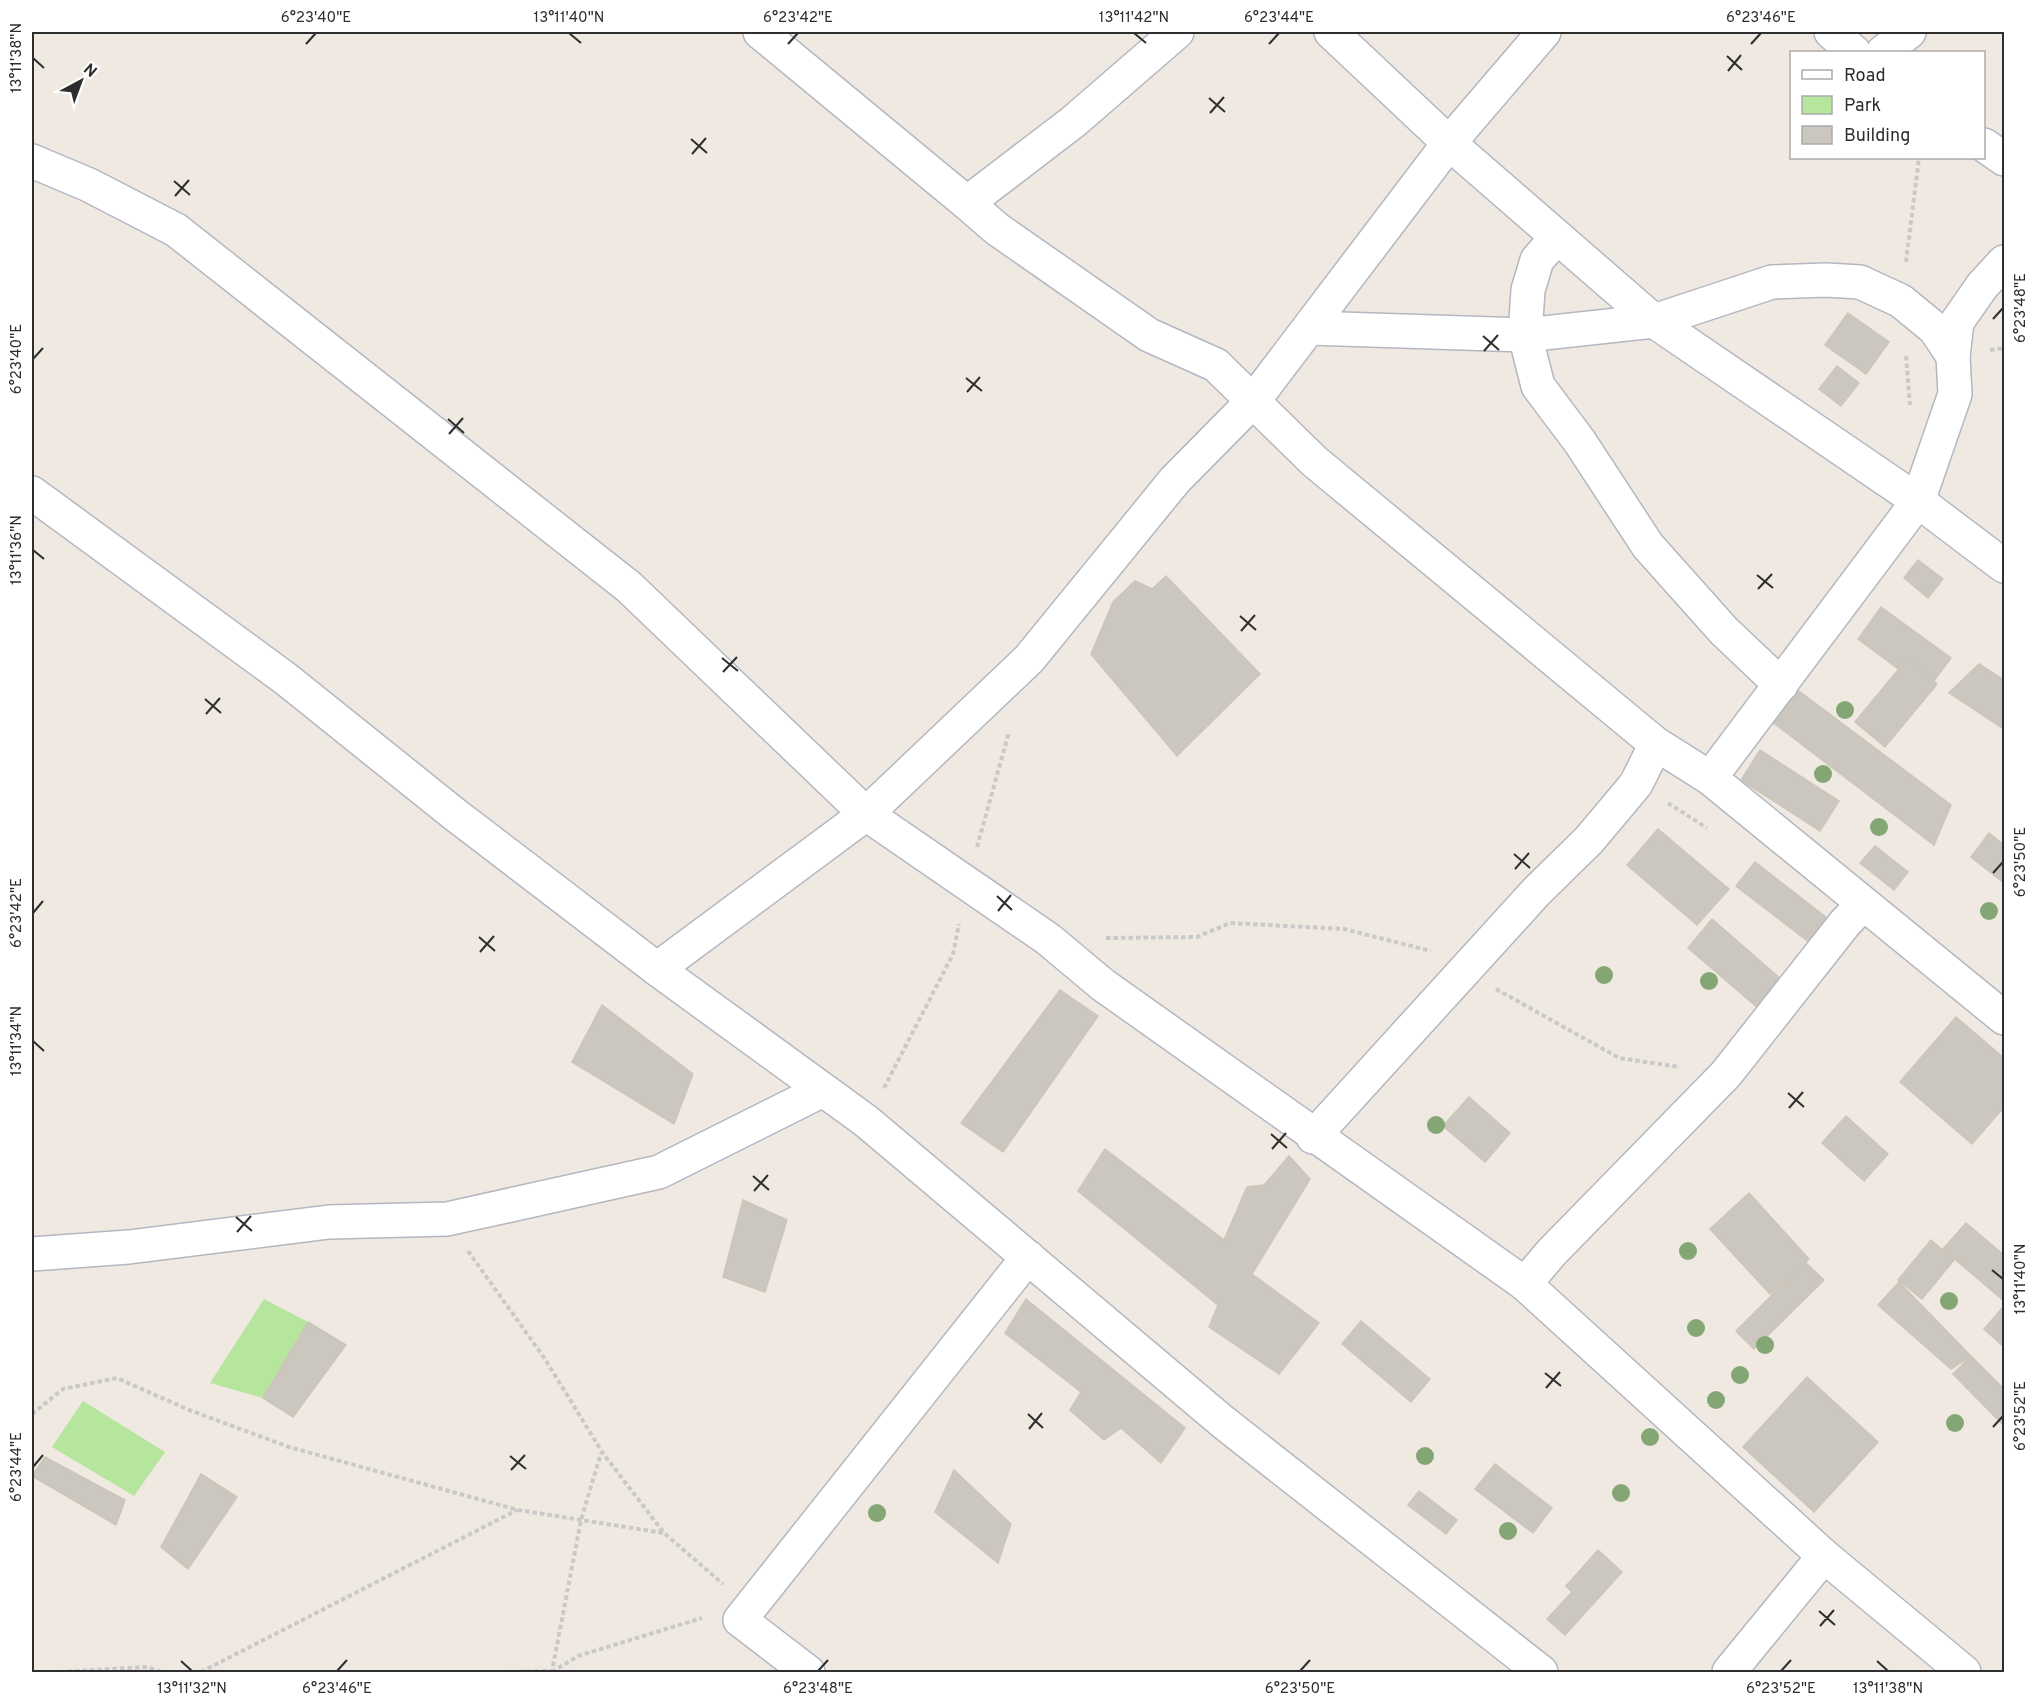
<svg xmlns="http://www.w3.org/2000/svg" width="2036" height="1704" font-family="Overpass,sans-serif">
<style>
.green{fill:#b6e59e}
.building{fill:#cbc7bf;stroke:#cbc5ba;stroke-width:1.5}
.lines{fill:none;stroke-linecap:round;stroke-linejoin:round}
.minor-casing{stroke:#b4b7c1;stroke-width:36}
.path{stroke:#c9c9c9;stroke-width:4;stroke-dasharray:4.5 3;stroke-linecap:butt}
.minor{stroke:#fff;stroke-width:33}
.tree{fill:#84a574}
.ticks{fill:none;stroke:#2e2e2e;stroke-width:2}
.neatline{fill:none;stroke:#2e2e2e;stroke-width:2}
.ticks-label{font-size:15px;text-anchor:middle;fill:#2e2e2e}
</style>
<rect width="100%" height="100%" fill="#efe9e1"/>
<!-- green -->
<g class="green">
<polygon points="264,1299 308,1322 263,1398 210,1383"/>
<polygon points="83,1401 165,1452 134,1496 52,1447"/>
</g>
<!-- building -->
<g class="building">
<polygon points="1848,313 1889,342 1866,374 1825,345"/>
<polygon points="1837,366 1859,383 1841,406 1819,389"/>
<polygon points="1918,560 1943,579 1928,598 1904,578"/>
<polygon points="1166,576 1260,674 1177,756 1091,654 1113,602 1135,581 1152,589"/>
<polygon points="1881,607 1951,658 1927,690 1858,639"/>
<polygon points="1907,659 1937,684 1885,747 1855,722"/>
<polygon points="1979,664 2004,680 2004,729 1949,693"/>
<polygon points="1795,688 1951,805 1934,845 1771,721"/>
<polygon points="1760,750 1839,801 1820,831 1741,780"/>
<polygon points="1658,829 1729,889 1697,925 1627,865"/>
<polygon points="1989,833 2004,845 2004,883 1971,857"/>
<polygon points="1875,846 1908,872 1894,890 1860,863"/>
<polygon points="1755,862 1832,922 1814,946 1736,886"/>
<polygon points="1712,919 1782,980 1758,1008 1688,948"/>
<polygon points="1060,990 1098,1016 1003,1152 961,1123"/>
<polygon points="602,1005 693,1074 674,1124 572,1062"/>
<polygon points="1956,1017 2004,1058 2004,1107 1972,1144 1900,1082"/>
<polygon points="1469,1097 1510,1133 1485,1162 1443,1126"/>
<polygon points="1846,1116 1888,1154 1864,1181 1822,1143"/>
<polygon points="1105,1149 1224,1240 1247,1187 1264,1185 1289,1156 1310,1179 1252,1274 1319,1323 1279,1374 1209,1327 1218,1305 1078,1191"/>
<polygon points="1749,1193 1809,1259 1770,1294 1710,1229"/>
<polygon points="743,1200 787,1220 765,1292 723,1277"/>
<polygon points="1966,1223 2004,1255 2004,1301 1943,1249"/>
<polygon points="1931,1240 1954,1260 1922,1299 1898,1280"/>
<polygon points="1805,1262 1824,1280 1754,1349 1736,1331"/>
<polygon points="1899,1282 1971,1356 1951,1369 1878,1305"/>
<polygon points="1026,1299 1185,1428 1161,1463 1121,1428 1104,1440 1070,1410 1081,1392 1005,1333"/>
<polygon points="2004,1306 2004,1347 1984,1329"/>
<polygon points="1361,1321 1430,1379 1411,1402 1342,1344"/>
<polygon points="308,1322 346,1345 293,1417 263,1398"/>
<polygon points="1971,1356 2004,1389 2004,1426 1953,1374"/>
<polygon points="1807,1377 1878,1442 1814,1512 1743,1447"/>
<polygon points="45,1457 125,1500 116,1525 32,1476"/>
<polygon points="1495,1464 1552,1508 1533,1533 1475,1489"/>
<polygon points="954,1470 1011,1524 998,1563 935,1512"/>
<polygon points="201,1474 237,1497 188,1569 161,1547"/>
<polygon points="1419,1491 1457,1520 1446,1534 1408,1505"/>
<polygon points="1598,1550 1622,1572 1565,1635 1547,1619 1572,1592 1566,1586"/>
</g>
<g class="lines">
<defs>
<g id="minor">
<polyline points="760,32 967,203 1073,122 1177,32"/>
<polyline points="1331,32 1449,143 1654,321 1918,501 2004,566"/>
<polyline points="1831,32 1854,52"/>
<polyline points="1883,52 1909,32"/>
<polyline points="1984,145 2004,159"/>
<polyline points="32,161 89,185 176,230 629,587 866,814 1048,939 1103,985 1525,1284 1551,1253 1726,1074 1845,923 1863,904"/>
<polyline points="967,203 997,229 1149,335 1216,365 1314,461 1656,744 1710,778 2004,1018"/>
<polyline points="1557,237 1537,260 1528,290 1525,335 1538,386 1580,442 1648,546 1724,631 1781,685"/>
<polyline points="1310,328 1525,335 1654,321 1772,282 1826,280 1860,282 1901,301 1935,329 1953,356"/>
<polyline points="32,493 286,679 453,813 657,969"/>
<polyline points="1710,778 1918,501 1955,394 1953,356 1957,322 1982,286 2004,262"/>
<polyline points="1313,1137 1536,892 1589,840 1636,784 1656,744"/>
<polyline points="32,1254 129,1247 329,1222 447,1219 659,1172 821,1091"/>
<polyline points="1525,1284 1824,1556 1964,1672"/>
<polyline points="808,1672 740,1620 1028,1257"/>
<polyline points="1541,1672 1223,1422 866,1121 657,969 866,814 1029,659 1175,480 1254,400 1449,143 1544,32"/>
<polyline points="1729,1672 1824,1556"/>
</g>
</defs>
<!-- minor casing -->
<use href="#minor" class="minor-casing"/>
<!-- path -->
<g class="path">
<polyline points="1906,262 1919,158"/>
<polyline points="1990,350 2004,348"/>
<polyline points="1906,356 1910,405"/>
<polyline points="1668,803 1707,828"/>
<polyline points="977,847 1009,732"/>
<polyline points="1106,938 1197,937 1230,923 1344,929 1431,951"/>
<polyline points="1496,989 1619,1058 1680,1067"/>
<polyline points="884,1088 953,954 959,924"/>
<polyline points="468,1251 545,1359 602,1452 664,1533 723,1584"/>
<polyline points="32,1414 63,1389 117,1378 189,1410 289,1447 518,1510 664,1533"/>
<polyline points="60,1672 147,1667 162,1672"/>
<polyline points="201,1672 517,1510"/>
<polyline points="497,1672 552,1671 581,1520 601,1453"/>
<polyline points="552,1672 578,1656 702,1618"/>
</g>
<!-- minor -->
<use href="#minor" class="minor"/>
</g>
<!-- trees -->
<g class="tree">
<circle cx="1845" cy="710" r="9"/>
<circle cx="1823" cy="774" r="9"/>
<circle cx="1879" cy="827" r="9"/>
<circle cx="1989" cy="911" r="9"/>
<circle cx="1604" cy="975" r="9"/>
<circle cx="1709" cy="981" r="9"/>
<circle cx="1436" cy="1125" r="9"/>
<circle cx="1688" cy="1251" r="9"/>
<circle cx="1949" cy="1301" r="9"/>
<circle cx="1696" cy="1328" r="9"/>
<circle cx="1765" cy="1345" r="9"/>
<circle cx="1740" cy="1375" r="9"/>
<circle cx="1716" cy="1400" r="9"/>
<circle cx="1955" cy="1423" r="9"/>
<circle cx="1650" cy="1437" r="9"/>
<circle cx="1425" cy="1456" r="9"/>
<circle cx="1621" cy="1493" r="9"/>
<circle cx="877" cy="1513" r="9"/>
<circle cx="1508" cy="1531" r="9"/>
</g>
<!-- ticks -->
<path class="ticks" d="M569,33L581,43M1134,33L1146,43M306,44L316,33M788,44L798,33M1269,44L1279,33M1751,44L1761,33M1727,56L1742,70M33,58L44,68M1728,71L1741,55M1209,98L1225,112M1210,113L1224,97M691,139L707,153M692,154L706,138M174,181L190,195M175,196L189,180M1993,319L2003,308M1483,336L1499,350M1484,351L1498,335M33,359L43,348M966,378L982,391M967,392L980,377M448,419L464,433M449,434L463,418M33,550L44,559M1757,575L1773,588M1758,589L1772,574M1240,616L1256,630M1241,631L1255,615M722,658L738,671M723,672L737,657M205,699L221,713M206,714L220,698M1514,854L1530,868M1515,869L1529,853M1993,873L2003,862M997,896L1012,910M998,911L1011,895M33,913L43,901M479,937L495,951M480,952L494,936M33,1041L44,1051M1788,1093L1804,1107M1789,1108L1803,1092M1271,1134L1287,1148M1272,1149L1286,1133M753,1176L769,1190M754,1191L768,1175M236,1217L252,1231M237,1232L251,1216M1992,1270L2003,1279M1545,1373L1561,1386M1546,1388L1560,1372M1028,1414L1043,1428M1993,1427L2003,1416M1029,1429L1042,1413M510,1456L526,1469M33,1467L43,1455M511,1470L525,1455M1819,1611L1835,1625M1820,1626L1834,1610M181,1661L192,1671M1877,1661L1888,1671M337,1671L347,1660M818,1671L828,1660M1300,1671L1310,1660M1781,1671L1791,1660"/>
<!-- border -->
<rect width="2036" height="1704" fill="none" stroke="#ffffff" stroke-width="66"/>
<!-- legend -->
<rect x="1790" y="51" width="195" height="108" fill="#ffffff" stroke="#ababab" stroke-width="1.5"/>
<rect x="1802" y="70" width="30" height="9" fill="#ffffff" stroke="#ababab" stroke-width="1.5"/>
<text x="1844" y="81" font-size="18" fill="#2e2e2e">Road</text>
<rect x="1802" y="96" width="30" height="18" fill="#b6e59e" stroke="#ababab" stroke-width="1.5"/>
<text x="1844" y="111" font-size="18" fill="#2e2e2e">Park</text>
<rect x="1802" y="126" width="30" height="18" fill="#cbc7bf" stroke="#ababab" stroke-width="1.5"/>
<text x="1844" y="141" font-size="18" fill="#2e2e2e">Building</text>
<!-- north arrow -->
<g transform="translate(81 81) rotate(41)" stroke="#ffffff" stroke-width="4.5" paint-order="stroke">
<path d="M0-4.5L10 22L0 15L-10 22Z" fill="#2e2e2e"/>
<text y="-9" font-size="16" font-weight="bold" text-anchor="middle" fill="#2e2e2e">N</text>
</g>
<rect x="33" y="33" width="1970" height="1638" class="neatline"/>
<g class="ticks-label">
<text x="316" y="22">6°23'40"E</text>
<text x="569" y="22">13°11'40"N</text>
<text x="798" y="22">6°23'42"E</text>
<text x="1134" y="22">13°11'42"N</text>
<text x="1279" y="22">6°23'44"E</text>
<text x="1761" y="22">6°23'46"E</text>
<text transform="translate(16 58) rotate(-90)" y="5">13°11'38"N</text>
<text transform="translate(2020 308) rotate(-90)" y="5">6°23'48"E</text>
<text transform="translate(16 359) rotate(-90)" y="5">6°23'40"E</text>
<text transform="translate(16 550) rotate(-90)" y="5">13°11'36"N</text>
<text transform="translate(2020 862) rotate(-90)" y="5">6°23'50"E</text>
<text transform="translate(16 913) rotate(-90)" y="5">6°23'42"E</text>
<text transform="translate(16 1041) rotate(-90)" y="5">13°11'34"N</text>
<text transform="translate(2020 1279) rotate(-90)" y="5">13°11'40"N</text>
<text transform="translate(2020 1416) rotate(-90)" y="5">6°23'52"E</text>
<text transform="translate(16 1467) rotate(-90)" y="5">6°23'44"E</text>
<text x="192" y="1693">13°11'32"N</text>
<text x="337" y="1693">6°23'46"E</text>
<text x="818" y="1693">6°23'48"E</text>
<text x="1300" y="1693">6°23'50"E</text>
<text x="1781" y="1693">6°23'52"E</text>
<text x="1888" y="1693">13°11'38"N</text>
</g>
</svg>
